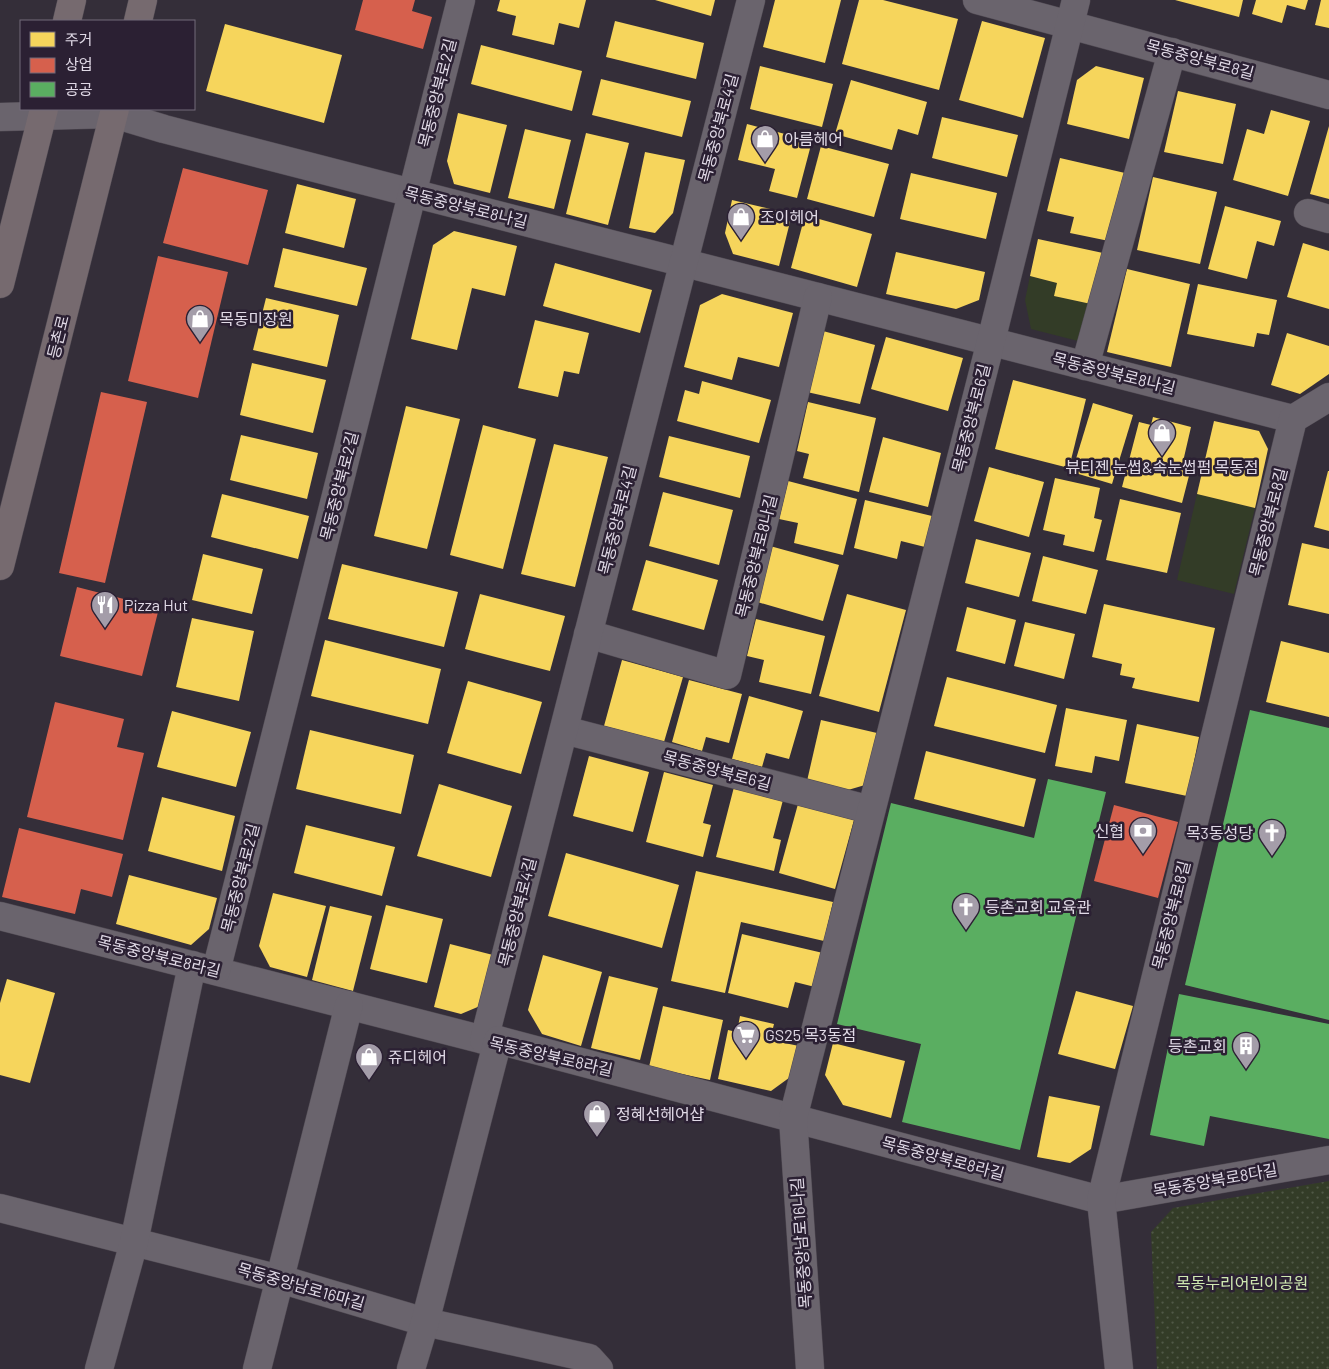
<svg xmlns="http://www.w3.org/2000/svg" width="1329" height="1369" font-family="Barlow,'Noto Sans KR',sans-serif">
<style>
.green{fill:#333c27}
.park{fill:url(#park-dots)}
.homes{fill:#f6d55c}
.shops{fill:#d6604d}
.public{fill:#5aae61}
.lines{fill:none;stroke-linecap:round;stroke-linejoin:round}
.minor-casing{stroke:#504a53;stroke-width:29}
.major-casing{stroke:#504a53;stroke-width:29}
.minor{stroke:#6a646d;stroke-width:28}
.major{stroke:#766a6f;stroke-width:28}
.labels{text-anchor:middle;stroke-width:5;stroke-linejoin:round;paint-order:stroke}
.street-label{font-size:16px;fill:#e0d9e6;stroke:#2b2033}
.poi-label{font-size:16px;fill:#e0d9e6;stroke:#2b2033;text-anchor:start}
.park-label{font-size:16px;fill:#cfe8b1;stroke:#2b2033}
</style>
<defs>
<pattern id="park-dots" width="8" height="8" patternUnits="userSpaceOnUse" patternTransform="scale(1.25)"><rect width="8" height="8" fill="#333c27"/><path d="M2 2h.1M6 6h.1" fill="none" stroke="#505846" stroke-width="1.8" stroke-linecap="round"/></pattern>
</defs>
<rect width="100%" height="100%" fill="#342e39"/>
<!-- green -->
<g class="green">
<polygon points="1030,276 1057,283 1055,296 1091,304 1082,342 1031,329 1025,300"/>
<polygon points="1197,494 1255,508 1234,594 1177,580"/>
</g>
<!-- park -->
<polygon class="park" points="1329,1181 1329,1369 1157,1369 1151,1232 1173,1208"/>
<!-- homes -->
<g class="homes">
<polygon points="500,0 586,0 579,28 559,23 554,45 512,35 516,16 497,11"/>
<polygon points="655,0 715,0 711,16"/>
<polygon points="775,0 841,0 825,63 763,47"/>
<polygon points="859,0 883,0 958,19 939,90 842,64"/>
<polygon points="1175,0 1243,0 1239,17"/>
<polygon points="1256,0 1308,0 1305,10 1287,5 1282,23 1252,14"/>
<polygon points="1321,0 1329,0 1329,28 1315,25"/>
<polygon points="615,21 704,43 696,79 606,57"/>
<polygon points="982,21 1045,38 1023,118 959,100"/>
<polygon points="225,24 342,55 324,123 206,91"/>
<polygon points="481,45 582,71 572,111 471,84"/>
<polygon points="760,66 833,84 822,127 750,109"/>
<polygon points="1096,66 1144,78 1129,139 1067,124 1077,80"/>
<polygon points="601,79 691,101 682,137 592,115"/>
<polygon points="851,80 927,102 918,135 898,129 892,150 835,134"/>
<polygon points="1178,91 1236,104 1223,164 1164,152"/>
<polygon points="1271,110 1310,121 1288,196 1233,180 1247,129 1264,134"/>
<polygon points="458,113 507,125 490,193 454,184 447,161"/>
<polygon points="942,117 1018,135 1007,177 932,158"/>
<polygon points="747,124 812,141 797,198 769,191 775,169 738,160"/>
<polygon points="1329,126 1329,199 1310,194"/>
<polygon points="525,129 571,140 554,209 508,198"/>
<polygon points="586,133 629,143 608,225 566,214"/>
<polygon points="821,146 889,164 874,217 807,199"/>
<polygon points="645,152 685,160 673,213 655,233 629,228"/>
<polygon points="1060,158 1125,173 1109,241 1070,233 1074,217 1047,211"/>
<polygon points="911,173 997,193 986,239 900,219"/>
<polygon points="1153,177 1217,192 1200,264 1137,250"/>
<polygon points="297,184 356,199 344,248 285,233"/>
<polygon points="732,200 792,214 779,266 733,254 725,233"/>
<polygon points="1225,206 1281,221 1274,246 1257,241 1247,279 1208,269"/>
<polygon points="805,215 872,234 857,287 791,268"/>
<polygon points="454,231 517,246 505,296 472,288 457,350 411,339 433,245"/>
<polygon points="1038,239 1103,253 1091,304 1054,296 1057,283 1030,276"/>
<polygon points="1303,243 1329,251 1329,309 1287,297"/>
<polygon points="283,248 367,268 357,306 274,287"/>
<polygon points="896,252 985,272 979,300 956,309 886,294"/>
<polygon points="555,263 652,290 640,333 543,306"/>
<polygon points="1127,269 1190,284 1171,367 1107,352"/>
<polygon points="1198,284 1277,300 1269,335 1257,333 1254,347 1187,334"/>
<polygon points="722,294 793,313 779,367 738,357 732,380 684,367 700,305"/>
<polygon points="266,298 339,315 327,367 253,350"/>
<polygon points="535,320 589,333 579,374 564,371 558,397 518,388"/>
<polygon points="823,331 875,345 860,404 807,392"/>
<polygon points="1287,333 1329,346 1329,374 1300,394 1271,385"/>
<polygon points="886,337 963,358 948,411 871,389"/>
<polygon points="252,363 326,380 313,433 240,415"/>
<polygon points="1013,380 1086,399 1069,468 995,449"/>
<polygon points="702,381 771,400 759,443 677,421 685,390 699,394"/>
<polygon points="808,402 876,418 859,492 803,478 809,454 797,451"/>
<polygon points="1093,403 1133,415 1112,484 1072,472"/>
<polygon points="406,406 460,419 427,549 374,536"/>
<polygon points="1153,417 1191,427 1182,466 1191,468 1182,503 1122,487 1139,422 1151,425"/>
<polygon points="1214,421 1259,431 1268,449 1255,508 1197,494"/>
<polygon points="483,425 536,439 503,569 450,555"/>
<polygon points="241,435 318,453 307,499 230,480"/>
<polygon points="669,436 750,456 740,498 659,477"/>
<polygon points="883,437 941,453 928,507 869,492"/>
<polygon points="554,444 608,457 575,587 521,574"/>
<polygon points="989,467 1044,482 1029,537 974,521"/>
<polygon points="1328,471 1329,471 1329,531 1314,527"/>
<polygon points="1055,478 1100,488 1094,518 1102,520 1094,552 1063,545 1065,535 1043,530"/>
<polygon points="788,481 857,499 843,555 794,543 798,523 779,519"/>
<polygon points="663,492 733,510 719,565 649,546"/>
<polygon points="222,494 309,516 298,559 211,537"/>
<polygon points="1120,499 1181,513 1167,573 1106,560"/>
<polygon points="865,500 932,516 925,547 901,541 897,559 854,548"/>
<polygon points="976,539 1031,553 1019,597 965,583"/>
<polygon points="1302,543 1329,549 1329,614 1288,605"/>
<polygon points="770,546 839,565 823,621 754,601"/>
<polygon points="203,554 263,569 252,614 192,600"/>
<polygon points="1043,556 1098,570 1086,614 1032,601"/>
<polygon points="646,560 718,580 704,630 632,610"/>
<polygon points="342,564 458,592 444,647 328,619"/>
<polygon points="480,594 565,616 550,671 465,649"/>
<polygon points="847,594 906,610 879,712 819,696"/>
<polygon points="1104,604 1215,628 1199,702 1132,688 1135,678 1120,675 1122,664 1092,657"/>
<polygon points="967,607 1016,620 1005,664 956,651"/>
<polygon points="192,618 254,631 239,701 176,687"/>
<polygon points="756,619 825,636 811,694 759,682 764,660 747,656"/>
<polygon points="1025,622 1075,634 1064,679 1014,666"/>
<polygon points="325,640 441,669 428,724 311,696"/>
<polygon points="1281,641 1329,653 1329,717 1266,702"/>
<polygon points="622,660 683,677 664,742 604,726"/>
<polygon points="947,677 1057,705 1045,753 934,726"/>
<polygon points="689,680 742,694 729,743 706,737 702,751 672,742"/>
<polygon points="468,681 542,702 521,774 447,753"/>
<polygon points="749,696 803,711 789,759 766,753 762,767 732,759"/>
<polygon points="1066,708 1127,720 1119,761 1095,756 1092,773 1055,766"/>
<polygon points="172,711 251,732 236,787 157,767"/>
<polygon points="821,720 877,733 865,785 848,790 807,781"/>
<polygon points="1137,724 1199,737 1187,796 1125,783"/>
<polygon points="310,730 414,755 401,814 296,789"/>
<polygon points="926,751 1036,779 1024,827 914,799"/>
<polygon points="589,756 649,772 633,832 573,816"/>
<polygon points="664,772 713,785 703,823 711,825 703,857 646,842"/>
<polygon points="439,784 512,806 491,877 417,856"/>
<polygon points="734,787 783,800 773,838 781,840 774,871 716,857"/>
<polygon points="162,797 235,816 222,871 148,851"/>
<polygon points="798,804 854,820 835,889 779,873"/>
<polygon points="306,825 395,847 382,896 294,873"/>
<polygon points="566,853 679,885 662,948 548,916"/>
<polygon points="696,871 833,902 824,941 741,922 725,993 671,981"/>
<polygon points="129,875 217,898 209,929 191,945 116,924"/>
<polygon points="273,893 326,906 307,977 270,967 259,946"/>
<polygon points="386,905 443,919 427,983 370,969"/>
<polygon points="330,906 372,916 353,991 312,980"/>
<polygon points="742,934 823,953 815,987 795,982 788,1008 728,993"/>
<polygon points="450,944 493,955 480,1006 461,1014 434,1007"/>
<polygon points="543,955 602,972 581,1046 542,1034 528,1010"/>
<polygon points="609,976 658,988 640,1060 591,1048"/>
<polygon points="7,979 55,993 30,1083 0,1075 0,1003"/>
<polygon points="1076,991 1133,1006 1115,1069 1058,1054"/>
<polygon points="663,1006 723,1020 710,1080 649,1067"/>
<polygon points="740,1016 774,1024 770,1040 799,1046 793,1075 771,1091 718,1079 728,1030 737,1032"/>
<polygon points="833,1043 905,1061 891,1118 843,1105 825,1075"/>
<polygon points="1049,1096 1100,1106 1091,1149 1070,1163 1037,1157"/>
</g>
<!-- shops -->
<g class="shops">
<polygon points="363,0 415,0 412,11 432,17 423,49 355,30"/>
<polygon points="183,168 268,190 248,265 163,243"/>
<polygon points="158,256 228,272 198,398 128,381"/>
<polygon points="101,392 147,402 105,583 59,573"/>
<polygon points="77,587 159,608 142,676 60,656"/>
<polygon points="55,702 124,719 117,747 144,753 123,840 27,817"/>
<polygon points="1114,805 1178,822 1158,898 1094,881"/>
<polygon points="19,828 123,854 112,897 81,889 75,914 2,897"/>
</g>
<!-- public -->
<g class="public">
<polygon points="1250,710 1329,728 1329,1020 1185,985"/>
<polygon points="1048,779 1106,792 1020,1150 902,1122 921,1044 837,1024 891,803 1034,838"/>
<polygon points="1179,994 1329,1024 1329,1139 1210,1116 1204,1146 1150,1135"/>
</g>
<g class="lines">
<defs>
<g id="minor">
<polyline points="977,0 1329,95"/>
<polyline points="0,117 114,114 164,129 412,193 1293,419"/>
<polyline points="1308,213 1329,219"/>
<polyline points="1085,366 1172,52"/>
<polyline points="588,634 727,675 818,297"/>
<polyline points="564,730 871,810"/>
<polyline points="0,916 484,1040 498,1040 1101,1200 1329,1160"/>
<polyline points="216,971 461,0"/>
<polyline points="484,1040 751,0"/>
<polyline points="0,1208 280,1279 425,1322 589,1358 599,1369"/>
<polyline points="99,1369 134,1242 192,965"/>
<polyline points="257,1369 349,1005"/>
<polyline points="411,1369 425,1322 498,1040"/>
<polyline points="810,1369 793,1118 991,341 1076,0"/>
<polyline points="1119,1369 1101,1200 1293,419 1329,397"/>
</g>
<g id="major">
<polyline points="67,21 72,0"/>
<polyline points="138,21 143,0"/>
<polyline points="0,284 44,109"/>
<polyline points="0,566 115,109"/>
</g>
</defs>
<!-- minor casing -->
<use href="#minor" class="minor-casing"/>
<!-- major casing -->
<use href="#major" class="major-casing"/>
<!-- minor -->
<use href="#minor" class="minor"/>
<!-- major -->
<use href="#major" class="major"/>
</g>
<!-- icons -->
<defs>
<symbol id="shop-pin" viewBox="-11 -11 22 30"><path d="M0 17L-7.5 6A9.5 9.5 0 1 1 7.5 6Z" fill="#a49da9" stroke="#2b2033"/><path d="M-5-2.5h2.3a2.7 3.5 0 0 1 5.4 0H5L5.5 6h-11ZM-1.5-2.5h3a1.5 2.3 0 0 0-3 0Z" fill="#fff"/></symbol>
<symbol id="restaurant-pin" viewBox="-11 -11 22 30"><path d="M0 17L-7.5 6A9.5 9.5 0 1 1 7.5 6Z" fill="#a49da9" stroke="#2b2033"/><path d="M-5-6h1v4h1v-4h1v4h1v-4h1v5L-1.5 .5V6h-2V.5L-5-1ZM5-6V6H3V1.5H1.5Q1.5-4 5-6Z" fill="#fff"/></symbol>
<symbol id="bank-pin" viewBox="-11 -11 22 30"><path d="M0 17L-7.5 6A9.5 9.5 0 1 1 7.5 6Z" fill="#a49da9" stroke="#2b2033"/><path d="M-6-4H6V4H-6ZM0-2.3a2.3 2.3 0 1 0 0 4.6a2.3 2.3 0 1 0 0-4.6Z" fill="#fff"/></symbol>
<symbol id="church-pin" viewBox="-11 -11 22 30"><path d="M0 17L-7.5 6A9.5 9.5 0 1 1 7.5 6Z" fill="#a49da9" stroke="#2b2033"/><path d="M-1.2-6h2.4v3.5h3.3v2.4h-3.3V6h-2.4V-.1h-3.3v-2.4h3.3Z" fill="#fff"/></symbol>
<symbol id="supermarket-pin" viewBox="-11 -11 22 30"><path d="M0 17L-7.5 6A9.5 9.5 0 1 1 7.5 6Z" fill="#a49da9" stroke="#2b2033"/><path d="M-6-5.5h2.5l.6 2H6L4.5 2H-2.5L-4.4-4H-6ZM-1.5 3.2a1.3 1.3 0 1 0 .1 0ZM3 3.2a1.3 1.3 0 1 0 .1 0Z" fill="#fff"/></symbol>
<symbol id="building-pin" viewBox="-11 -11 22 30"><path d="M0 17L-7.5 6A9.5 9.5 0 1 1 7.5 6Z" fill="#a49da9" stroke="#2b2033"/><path d="M-4-6H4V6H1V3H-1V6H-4ZM-2.5-4.3h1.7v1.8h-1.7ZM.8-4.3h1.7v1.8H.8ZM-2.5-1h1.7V.8h-1.7ZM.8-1h1.7V.8H.8Z" fill="#fff"/></symbol>
</defs>
<g fill-rule="evenodd">
<use href="#shop-pin" x="749" y="123" width="32" height="43"/>
<use href="#shop-pin" x="725" y="201" width="32" height="43"/>
<use href="#shop-pin" x="184" y="303" width="32" height="43"/>
<use href="#shop-pin" x="1146" y="417" width="32" height="43"/>
<use href="#restaurant-pin" x="89" y="589" width="32" height="43"/>
<use href="#bank-pin" x="1127" y="815" width="32" height="43"/>
<use href="#church-pin" x="1256" y="817" width="32" height="43"/>
<use href="#church-pin" x="950" y="891" width="32" height="43"/>
<use href="#supermarket-pin" x="730" y="1019" width="32" height="43"/>
<use href="#building-pin" x="1230" y="1030" width="32" height="43"/>
<use href="#shop-pin" x="353" y="1041" width="32" height="43"/>
<use href="#shop-pin" x="581" y="1098" width="32" height="43"/>
</g>
<g class="labels">
<!-- street labels -->
<g class="street-label">
<text transform="translate(1200 59) rotate(15)" y="6">목동중앙북로8길</text>
<text transform="translate(437 93) rotate(-76)" y="6">목동중앙북로2길</text>
<text transform="translate(718 128) rotate(-75)" y="6">목동중앙북로4길</text>
<text transform="translate(466 207) rotate(14)" y="6">목동중앙북로8나길</text>
<text transform="translate(58 337) rotate(-76)" y="6">등촌로</text>
<text transform="translate(1114 373) rotate(14)" y="6">목동중앙북로8나길</text>
<text transform="translate(971 418) rotate(-76)" y="6">목동중앙북로6길</text>
<text transform="translate(339 486) rotate(-76)" y="6">목동중앙북로2길</text>
<text transform="translate(617 520) rotate(-76)" y="6">목동중앙북로4길</text>
<text transform="translate(1268 522) rotate(-76)" y="6">목동중앙북로8길</text>
<text transform="translate(756 556) rotate(-76)" y="6">목동중앙북로8나길</text>
<text transform="translate(717 770) rotate(15)" y="6">목동중앙북로6길</text>
<text transform="translate(240 878) rotate(-76)" y="6">목동중앙북로2길</text>
<text transform="translate(517 912) rotate(-76)" y="6">목동중앙북로4길</text>
<text transform="translate(1171 915) rotate(-76)" y="6">목동중앙북로8길</text>
<text transform="translate(159 956) rotate(14)" y="6">목동중앙북로8라길</text>
<text transform="translate(551 1056) rotate(13)" y="6">목동중앙북로8라길</text>
<text transform="translate(943 1158) rotate(15)" y="6">목동중앙북로8라길</text>
<text transform="translate(1215 1180) rotate(-10)" y="6">목동중앙북로8다길</text>
<text transform="translate(801 1243) rotate(-94)" y="6">목동중앙남로16나길</text>
<text transform="translate(301 1286) rotate(16)" y="6">목동중앙남로16마길</text>
</g>
<!-- poi labels -->
<g class="poi-label">
<text x="784" y="145">아름헤어</text>
<text x="760" y="223">조이헤어</text>
<text x="219" y="325">목동미장원</text>
<text x="1162" y="473" text-anchor="middle">뷰티젠 눈썹&amp;속눈썹펌 목동점</text>
<text x="124" y="611">Pizza Hut</text>
<text x="1124" y="837" text-anchor="end">신협</text>
<text x="1253" y="839" text-anchor="end">목3동성당</text>
<text x="985" y="913">등촌교회 교육관</text>
<text x="765" y="1041">GS25 목3동점</text>
<text x="1227" y="1052" text-anchor="end">등촌교회</text>
<text x="388" y="1063">쥬디헤어</text>
<text x="616" y="1120">정혜선헤어샵</text>
</g>
<!-- park labels -->
<g class="park-label">
<text x="1242" y="1289">목동누리어린이공원</text>
</g>
</g>
<!-- legend -->
<rect x="20" y="20" width="175" height="90" fill="#2b2033" stroke="#736a7b"/>
<rect x="30" y="32" width="25" height="15" fill="#f6d55c" stroke="#736a7b"/>
<text x="65" y="45" font-size="15" fill="#e0d9e6">주거</text>
<rect x="30" y="58" width="25" height="15" fill="#d6604d" stroke="#736a7b"/>
<text x="65" y="70" font-size="15" fill="#e0d9e6">상업</text>
<rect x="30" y="82" width="25" height="15" fill="#5aae61" stroke="#736a7b"/>
<text x="65" y="95" font-size="15" fill="#e0d9e6">공공</text>
</svg>
